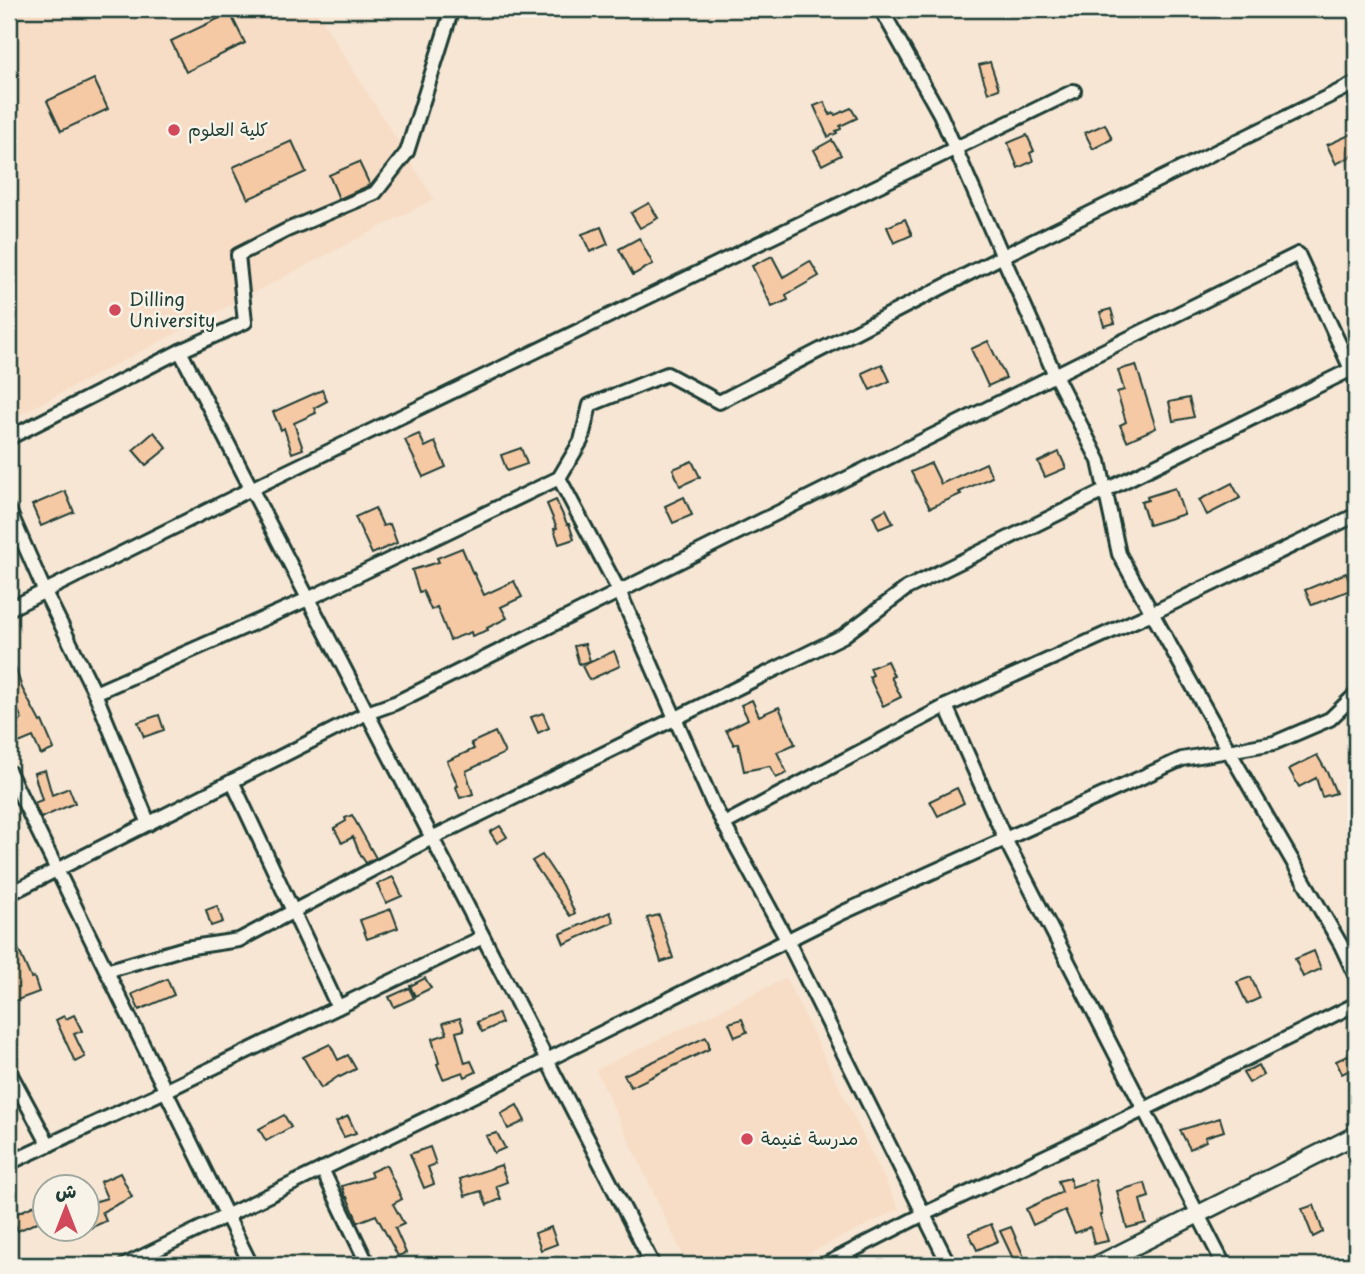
<svg xmlns="http://www.w3.org/2000/svg" width="1365" height="1274" font-family="'Playpen Sans','Playpen Sans Arabic',sans-serif">
<style>
.built{fill:#f7ddc6}
.building{fill:#f6c9a5;stroke:#1f3d34;stroke-width:2}
.lines{fill:none;stroke-linecap:round;stroke-linejoin:round}
.minor-casing{stroke:#1f3d34;stroke-width:18}
.tertiary-casing{stroke:#1f3d34;stroke-width:21}
.minor{stroke:#f7f3e8;stroke-width:12}
.tertiary{stroke:#f7f3e8;stroke-width:16}
.poi-dot{fill:#d1495b;stroke:#f7f3e8;stroke-width:2.5}
.labels{text-anchor:middle;stroke-width:5;stroke-linejoin:round;paint-order:stroke}
.poi-label{font-size:18px;fill:#1f3d34;stroke:#f7f3e8;text-anchor:start}
</style>
<rect width="100%" height="100%" fill="#f7e6d4"/>
<filter id="ink" filterUnits="userSpaceOnUse"><feTurbulence type="fractalNoise" baseFrequency=".0143" numOctaves="2"/><feDisplacementMap in="SourceGraphic" scale="14" xChannelSelector="R" yChannelSelector="G"/><feConvolveMatrix kernelMatrix="1 2 1 2 8 2 1 2 1" color-interpolation-filters="sRGB"/></filter>
<g filter="url(#ink)">
<!-- built -->
<g class="built">
<polygon points="9,9 315,9 434,199 9,420"/>
<polygon points="786,978 899,1209 785,1265 687,1265 596,1070"/>
</g>
<!-- building -->
<g class="building">
<polygon points="230,13 245,43 186,72 171,41"/>
<polygon points="990,62 999,89 988,93 979,65"/>
<polygon points="94,79 108,109 61,131 47,101"/>
<polygon points="824,102 830,115 834,113 835,115 851,108 857,118 840,126 841,129 836,131 837,133 828,137 814,106"/>
<polygon points="1105,124 1112,139 1093,149 1085,133"/>
<polygon points="1356,132 1356,154 1336,164 1327,145"/>
<polygon points="1027,135 1034,151 1030,153 1033,161 1018,168 1008,143"/>
<polygon points="832,140 841,155 822,165 814,150"/>
<polygon points="292,141 306,172 248,199 233,167"/>
<polygon points="359,162 370,185 339,199 329,175"/>
<polygon points="649,203 658,218 640,228 631,213"/>
<polygon points="905,219 912,235 894,243 887,227"/>
<polygon points="601,227 608,244 590,252 582,234"/>
<polygon points="639,238 653,264 633,275 619,249"/>
<polygon points="772,256 783,277 810,261 819,276 786,295 788,300 772,307 752,266"/>
<polygon points="1111,309 1115,323 1104,326 1100,312"/>
<polygon points="988,341 1006,378 988,386 971,349"/>
<polygon points="882,364 890,381 870,390 862,373"/>
<polygon points="1136,365 1156,428 1127,441 1120,425 1126,422 1117,392 1124,390 1118,370"/>
<polygon points="322,390 327,401 314,408 316,413 294,423 303,449 292,453 284,428 281,430 273,412"/>
<polygon points="1189,398 1194,417 1173,421 1169,402"/>
<polygon points="154,432 167,448 146,465 133,450"/>
<polygon points="419,434 425,447 435,442 446,467 423,477 405,440"/>
<polygon points="521,448 527,464 507,471 501,455"/>
<polygon points="1059,452 1066,468 1045,477 1038,462"/>
<polygon points="692,461 700,477 680,486 673,469"/>
<polygon points="931,463 941,484 986,463 992,477 959,492 961,494 930,508 911,472"/>
<polygon points="1232,483 1240,498 1207,515 1199,500"/>
<polygon points="1175,488 1184,514 1149,525 1141,502 1148,500 1147,497"/>
<polygon points="65,491 74,512 41,526 32,505"/>
<polygon points="684,497 692,515 673,523 665,506"/>
<polygon points="556,500 567,524 569,524 574,539 559,544 554,529 557,528 547,504"/>
<polygon points="375,508 383,526 390,524 397,543 372,554 355,517"/>
<polygon points="886,509 893,523 879,529 873,516"/>
<polygon points="462,548 473,574 474,573 484,595 514,581 522,597 501,607 507,618 487,628 488,630 472,636 471,632 450,640 437,607 431,610 423,591 419,592 412,570 439,562 437,558"/>
<polygon points="1346,573 1353,589 1312,605 1305,590"/>
<polygon points="585,644 590,661 579,664 574,646"/>
<polygon points="614,651 620,666 589,680 582,666"/>
<polygon points="9,654 11,654 22,688 40,722 42,721 54,749 41,755 33,737 9,747 9,726 22,719 9,691"/>
<polygon points="887,661 894,676 891,677 901,697 883,706 869,677 873,675 870,668"/>
<polygon points="752,700 759,716 779,707 795,744 777,752 787,773 776,778 770,766 744,771 738,743 734,745 726,730 748,719 741,705"/>
<polygon points="543,713 549,728 538,733 531,717"/>
<polygon points="159,715 164,730 144,737 138,722"/>
<polygon points="495,732 505,753 466,771 473,794 460,798 456,787 458,786 447,761 474,749 471,743"/>
<polygon points="1317,755 1329,776 1336,793 1322,797 1316,778 1299,787 1289,769"/>
<polygon points="45,770 52,795 69,788 75,803 41,818 34,803 42,800 34,773"/>
<polygon points="957,788 964,803 938,816 930,801"/>
<polygon points="352,815 376,858 366,863 360,854 353,837 342,843 334,828 346,821 345,818"/>
<polygon points="500,826 507,837 497,843 490,832"/>
<polygon points="542,855 562,885 575,913 570,916 532,861"/>
<polygon points="393,877 402,896 386,903 377,884"/>
<polygon points="217,906 223,922 211,926 206,910"/>
<polygon points="391,909 398,928 367,939 360,920"/>
<polygon points="610,912 614,922 564,944 560,934"/>
<polygon points="659,915 673,958 661,962 647,918"/>
<polygon points="9,928 31,978 34,977 39,992 9,1003"/>
<polygon points="1314,951 1321,969 1303,977 1295,959"/>
<polygon points="1251,977 1260,998 1247,1004 1237,982"/>
<polygon points="425,978 431,988 415,996 410,986"/>
<polygon points="167,979 174,995 139,1010 132,994"/>
<polygon points="409,988 414,998 394,1007 389,997"/>
<polygon points="498,1013 502,1023 482,1032 477,1022"/>
<polygon points="74,1015 82,1031 74,1034 85,1057 75,1062 56,1020 64,1016 66,1019"/>
<polygon points="460,1018 464,1030 456,1032 465,1063 471,1061 476,1072 465,1077 463,1072 443,1079 437,1064 439,1063 432,1039 447,1034 443,1023"/>
<polygon points="742,1019 747,1032 735,1037 729,1023"/>
<polygon points="706,1037 709,1044 709,1049 631,1087 624,1075"/>
<polygon points="330,1044 338,1060 348,1055 356,1069 340,1077 339,1076 321,1088 303,1057"/>
<polygon points="1356,1052 1356,1067 1342,1074 1336,1061"/>
<polygon points="1258,1065 1263,1075 1249,1083 1243,1073"/>
<polygon points="517,1105 525,1121 508,1129 501,1114"/>
<polygon points="284,1115 291,1127 266,1141 259,1129"/>
<polygon points="348,1116 356,1133 344,1137 336,1122"/>
<polygon points="1220,1118 1224,1131 1205,1137 1206,1141 1190,1149 1180,1130"/>
<polygon points="497,1133 505,1148 494,1153 486,1136"/>
<polygon points="430,1147 436,1164 428,1167 434,1184 424,1188 410,1154"/>
<polygon points="386,1165 402,1199 393,1204 404,1224 395,1228 406,1253 398,1256 376,1215 358,1222 347,1197 346,1198 342,1186 372,1177 370,1172"/>
<polygon points="501,1165 507,1182 496,1186 501,1199 487,1205 481,1191 465,1196 460,1179"/>
<polygon points="120,1173 132,1197 102,1212 106,1221 88,1229 88,1211 91,1209 90,1203 107,1198 100,1182"/>
<polygon points="1070,1178 1072,1187 1095,1179 1102,1215 1100,1215 1108,1241 1094,1244 1090,1227 1075,1233 1065,1210 1033,1225 1026,1209 1062,1192 1058,1181"/>
<polygon points="1145,1183 1149,1197 1140,1200 1146,1223 1127,1228 1117,1191"/>
<polygon points="46,1200 46,1218 18,1231 11,1216"/>
<polygon points="1314,1205 1323,1232 1313,1237 1302,1209"/>
<polygon points="991,1224 998,1241 977,1250 969,1233"/>
<polygon points="551,1227 557,1244 541,1250 535,1233"/>
<polygon points="1011,1227 1024,1257 1026,1265 1016,1265 1000,1231"/>
</g>
<g class="lines">
<defs>
<g id="minor">
<polyline points="881,9 940,114 1055,375 1099,461 1119,554 1229,751 1341,945 1356,977"/>
<polyline points="180,351 653,1265"/>
<polyline points="9,438 180,351 245,322 238,255 287,230 375,193 407,152 452,9"/>
<polyline points="559,478 619,591 713,804 787,940 949,1265"/>
<polyline points="9,510 45,592 95,693 149,824"/>
<polyline points="9,609 251,489 1074,91"/>
<polyline points="95,693 308,599 559,478 581,441 590,405 667,374 719,402 1003,256 1356,83"/>
<polyline points="946,706 1005,839 1224,1265"/>
<polyline points="9,772 251,1265"/>
<polyline points="232,781 338,1007"/>
<polyline points="724,824 946,706 1152,613 1356,515"/>
<polyline points="9,894 367,713 395,703 1298,254 1356,380"/>
<polyline points="108,974 113,969 185,948 239,940 432,838 843,636 907,588 1356,367"/>
<polyline points="9,1071 49,1145"/>
<polyline points="9,1163 165,1091 483,937"/>
<polyline points="322,1169 368,1265"/>
<polyline points="125,1265 547,1060 844,912 1182,759 1274,743 1330,719 1356,694"/>
<polyline points="824,1265 924,1214 1145,1109 1356,1004"/>
<polyline points="1353,1265 1356,1263"/>
</g>
<polyline id="tertiary" points="1097,1265 1356,1135"/>
</defs>
<!-- minor casing -->
<use href="#minor" class="minor-casing"/>
<!-- tertiary casing -->
<use href="#tertiary" class="tertiary-casing"/>
<!-- minor -->
<use href="#minor" class="minor"/>
<!-- tertiary -->
<use href="#tertiary" class="tertiary"/>
</g>
</g>
<!-- markers -->
<g class="poi-dot">
<circle cx="174" cy="130" r="7"/>
<circle cx="115" cy="310" r="7"/>
<circle cx="747" cy="1139" r="7"/>
</g>
<g class="labels">
<!-- poi labels -->
<g class="poi-label">
<text x="188" y="136">كلية العلوم</text>
<text x="129" y="306">Dilling<tspan x="129" dy="21">University</tspan></text>
<text x="761" y="1145">مدرسة غنيمة</text>
</g>
</g>
<!-- margin -->
<rect width="1365" height="1274" fill="none" stroke="#f7f3e8" stroke-width="35"/>
<rect x="18" y="18" width="1330" height="1239" fill="none" stroke="#1f3d34" stroke-width="2.5" filter="url(#ink)"/>
<!-- north arrow -->
<g transform="translate(66 1208)"><circle r="33" fill="#f7f3e8" stroke="#a1aaa0" stroke-width="2"/>
<path d="M0-5L12 26L0 18L-12 26Z" fill="#d1495b"/>
<text y="-10" font-size="19" font-weight="bold" text-anchor="middle" fill="#1f3d34">ش</text>
</g>
</svg>
